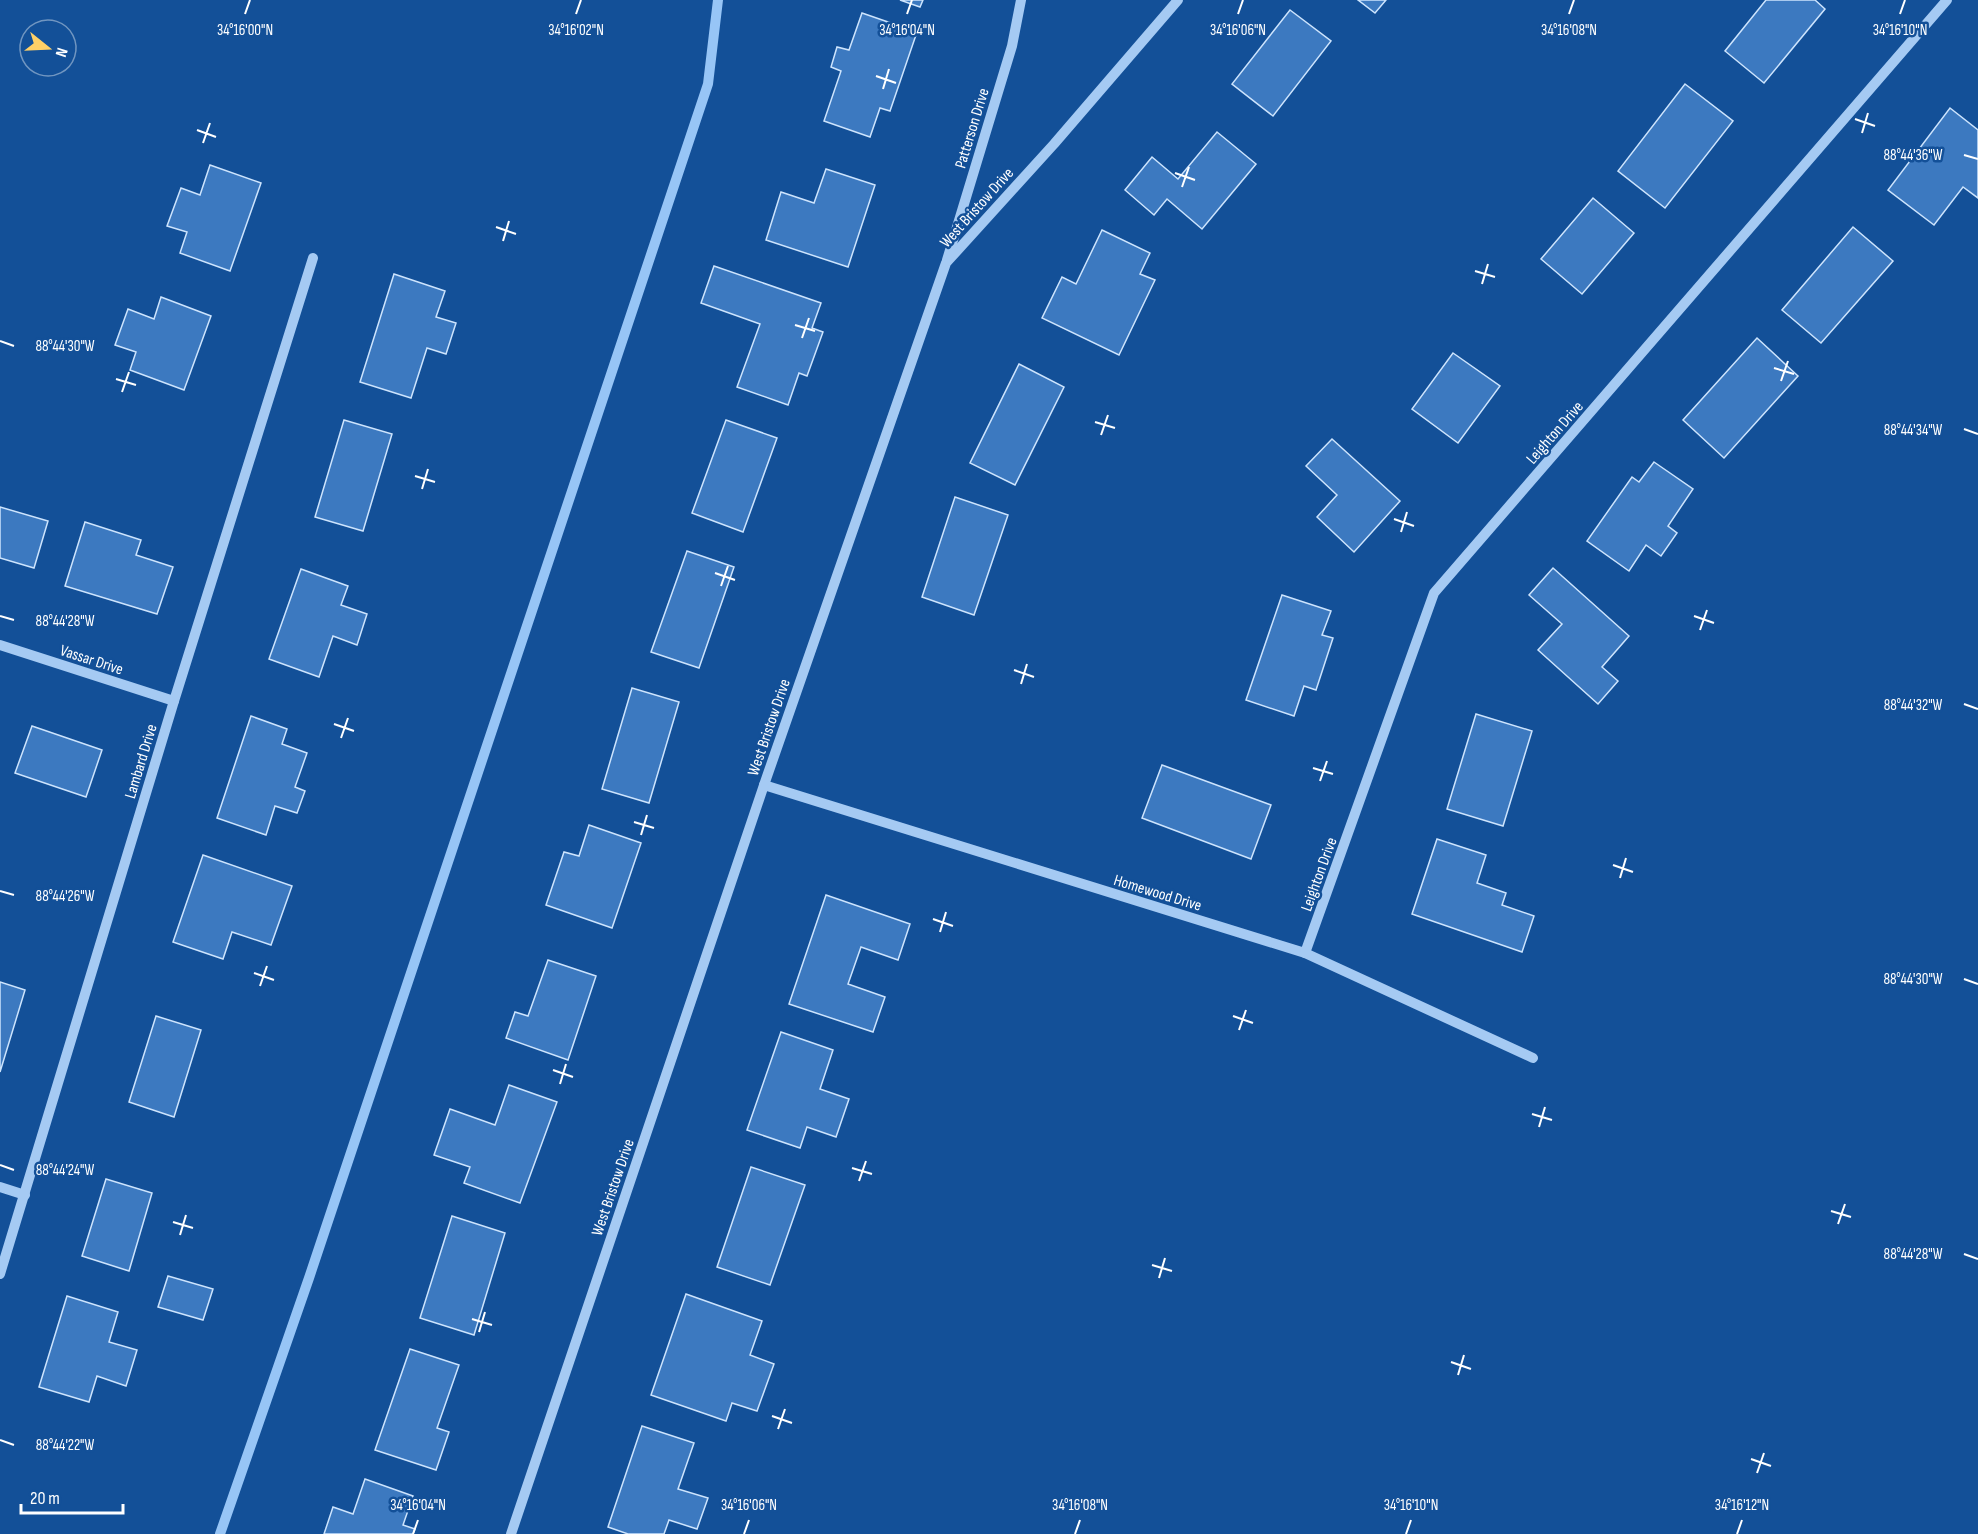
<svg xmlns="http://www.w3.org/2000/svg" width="1978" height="1534" font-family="'Sofia Sans Condensed',sans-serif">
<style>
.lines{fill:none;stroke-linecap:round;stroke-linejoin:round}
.stream{stroke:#97c5f6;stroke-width:10}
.building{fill:#3c79c0;stroke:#cde4fd;stroke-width:1.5}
.minor{stroke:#a5caf3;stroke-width:10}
.ticks{fill:none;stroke:#fff;stroke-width:2}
.labels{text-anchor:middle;stroke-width:5;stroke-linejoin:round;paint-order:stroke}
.street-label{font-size:16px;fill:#fff;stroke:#135098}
.ticks-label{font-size:15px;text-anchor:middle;fill:#fff;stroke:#135098;stroke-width:5;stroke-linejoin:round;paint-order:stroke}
</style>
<rect width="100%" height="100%" fill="#135098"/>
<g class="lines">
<!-- stream -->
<polyline class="stream" points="220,1534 309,1278 708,84 718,0"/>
</g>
<!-- building -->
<g class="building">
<polygon points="900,0 923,0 920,7"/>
<polygon points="1358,0 1386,0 1375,13"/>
<polygon points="1766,0 1815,0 1825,9 1764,83 1725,51"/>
<polygon points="1290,10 1331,41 1273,116 1232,84"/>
<polygon points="862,13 917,32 890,111 880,108 870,137 824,121 841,71 831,67 837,47 849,50"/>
<polygon points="1685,84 1733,121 1665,208 1618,171"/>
<polygon points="1950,108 1978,130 1978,198 1963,187 1934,225 1888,190"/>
<polygon points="1217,132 1256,164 1202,229 1167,199 1154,215 1125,190 1152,157 1178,179"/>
<polygon points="210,165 261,183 230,271 180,253 187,232 167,226 181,188 200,195"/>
<polygon points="826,169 875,185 848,267 766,240 781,192 814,203"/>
<polygon points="1593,198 1634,233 1582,294 1541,259"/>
<polygon points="1853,227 1893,261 1821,343 1782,310"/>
<polygon points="1102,230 1150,253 1140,274 1155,280 1119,355 1042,318 1062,277 1076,284"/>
<polygon points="714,266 821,303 812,328 823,332 807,376 799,373 788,405 737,387 760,324 701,303"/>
<polygon points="394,274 445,291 436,317 456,323 446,354 427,348 411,398 360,382"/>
<polygon points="161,297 211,316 184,390 130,370 136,352 115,345 128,309 154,319"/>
<polygon points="1757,338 1798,376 1724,458 1683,420"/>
<polygon points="1453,353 1500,386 1458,443 1412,409"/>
<polygon points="1019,364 1064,387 1015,485 970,463"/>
<polygon points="344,420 392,434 363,531 315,517"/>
<polygon points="726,420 777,438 743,532 692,513"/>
<polygon points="1332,439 1400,501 1354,552 1317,517 1337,495 1306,466"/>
<polygon points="1654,462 1693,489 1668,526 1677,533 1661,556 1646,545 1629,571 1587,541 1632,477 1639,482"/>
<polygon points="955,497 1008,515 974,615 922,597"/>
<polygon points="0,507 48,521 34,568 0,558"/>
<polygon points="85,522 141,540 136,555 173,567 157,614 65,586"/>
<polygon points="687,551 734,567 699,668 651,652"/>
<polygon points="1553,568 1629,636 1602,667 1618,681 1598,704 1538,650 1562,624 1529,595"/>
<polygon points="301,569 348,586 341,605 367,614 357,645 333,636 319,677 269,659"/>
<polygon points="1282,595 1331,611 1322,635 1333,638 1316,690 1304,686 1294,716 1246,700"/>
<polygon points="632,688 679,702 649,803 602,789"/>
<polygon points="1476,714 1532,731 1503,826 1447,809"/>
<polygon points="251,716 287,729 282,744 307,753 295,787 305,791 297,813 275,806 266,835 217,818"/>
<polygon points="32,726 102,750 86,797 15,773"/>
<polygon points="1162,765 1271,805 1251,859 1142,818"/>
<polygon points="589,825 641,843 612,928 546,905 564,852 579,856"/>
<polygon points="1437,839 1486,855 1477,883 1506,893 1502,905 1534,916 1522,952 1412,914"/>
<polygon points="203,855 292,886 271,945 232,932 223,959 173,942"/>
<polygon points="826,895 910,924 898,960 861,947 848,984 885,997 873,1032 789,1004"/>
<polygon points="548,960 596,976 568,1060 506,1038 515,1012 528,1016"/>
<polygon points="0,982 25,990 0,1072"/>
<polygon points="156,1016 201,1030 174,1117 129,1102"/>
<polygon points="781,1032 833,1050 820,1089 849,1099 836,1137 807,1127 800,1148 747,1130"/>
<polygon points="509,1085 557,1102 520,1203 464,1183 470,1167 434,1155 450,1109 495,1125"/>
<polygon points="751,1167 805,1185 770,1285 717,1267"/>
<polygon points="106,1179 152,1193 129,1271 82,1256"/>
<polygon points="452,1216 505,1233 474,1335 420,1318"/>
<polygon points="168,1276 213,1289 203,1320 158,1307"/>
<polygon points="686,1294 762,1321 750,1355 774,1364 757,1411 732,1403 726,1421 651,1395"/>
<polygon points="67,1296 118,1312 109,1342 137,1350 126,1386 97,1376 89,1402 39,1387"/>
<polygon points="410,1349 459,1365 437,1428 449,1432 436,1470 375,1450"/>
<polygon points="642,1426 694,1443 678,1489 708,1498 697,1529 669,1520 664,1534 628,1534 608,1527"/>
<polygon points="365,1479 413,1496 403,1525 415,1529 413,1534 324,1534 333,1507 353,1514"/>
</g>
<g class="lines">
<!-- minor -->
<g class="minor">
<polyline points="947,260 1012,46 1021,0"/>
<polyline points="0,645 174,701"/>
<polyline points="764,785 1305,953 1533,1058"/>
<polyline points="1305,953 1434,593 1947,0"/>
<polyline points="0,1187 25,1195"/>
<polyline points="0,1274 174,701 313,258"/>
<polyline points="511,1534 764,785 946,263 1054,144 1178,0"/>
</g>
</g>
<!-- ticks -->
<path class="ticks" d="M245,14L250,0M576,14L581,0M907,14L912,0M1238,14L1243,0M1569,14L1574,0M1900,14L1905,0M876,76L896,83M883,89L889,69M1855,119L1875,126M197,130L216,137M1862,133L1868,113M203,143L210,123M1964,155L1978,159M1175,173L1195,180M1182,187L1189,167M496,227L516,234M503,241L509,221M1475,271L1495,277M1482,284L1488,264M795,325L815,331M802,338L809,318M0,341L14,346M1774,368L1794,374M116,379L136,385M1781,381L1788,361M122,392L129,372M1095,422L1115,428M1964,429L1978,434M1101,435L1108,415M415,476L435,482M422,489L428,469M1394,519L1414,526M1401,532L1407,512M715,573L735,580M721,586L728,566M0,616L14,620M1694,616L1714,623M1700,630L1707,610M1014,670L1034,677M1021,684L1027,664M1964,704L1978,709M334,724L354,731M341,738L348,718M1313,768L1333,774M1320,781L1327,761M634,822L654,828M641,835L647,815M1613,865L1633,872M1620,878L1626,858M0,891L14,895M933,919L953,926M940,932L946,912M254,973L274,980M1964,979L1978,984M260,986L267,966M1233,1016L1253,1023M1239,1030L1246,1010M553,1070L573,1077M560,1084L566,1064M1532,1114L1552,1120M1539,1127L1545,1107M0,1165L14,1170M852,1168L872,1174M859,1181L866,1161M1831,1211L1851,1217M173,1222L193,1228M1838,1224L1845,1204M180,1235L186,1215M1964,1254L1978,1259M1152,1265L1172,1271M1159,1278L1165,1258M472,1319L492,1325M479,1332L485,1312M1451,1362L1471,1369M1458,1375L1464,1355M772,1416L792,1423M778,1429L785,1409M0,1440L14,1445M1751,1459L1771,1466M1757,1473L1764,1453M413,1534L418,1520M744,1534L749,1520M1075,1534L1080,1520M1406,1534L1411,1520M1737,1534L1742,1520"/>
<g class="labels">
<!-- street labels -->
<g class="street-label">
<text transform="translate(971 128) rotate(-73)" y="6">Patterson Drive</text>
<text transform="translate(976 207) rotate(-48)" y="6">West Bristow Drive</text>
<text transform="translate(1554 432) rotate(-49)" y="6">Leighton Drive</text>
<text transform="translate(92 659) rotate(18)" y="6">Vassar Drive</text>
<text transform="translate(768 727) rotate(-71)" y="6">West Bristow Drive</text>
<text transform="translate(140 761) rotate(-73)" y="6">Lambard Drive</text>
<text transform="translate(1318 874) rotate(-70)" y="6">Leighton Drive</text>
<text transform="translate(1158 892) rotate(17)" y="6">Homewood Drive</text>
<text transform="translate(612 1187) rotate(-71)" y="6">West Bristow Drive</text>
</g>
</g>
<g class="ticks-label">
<text x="245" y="35">34°16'00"N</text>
<text x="576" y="35">34°16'02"N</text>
<text x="907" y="35">34°16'04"N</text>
<text x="1238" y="35">34°16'06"N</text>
<text x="1569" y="35">34°16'08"N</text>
<text x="1900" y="35">34°16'10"N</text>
<text x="1913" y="160">88°44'36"W</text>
<text x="65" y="351">88°44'30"W</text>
<text x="1913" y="435">88°44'34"W</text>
<text x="65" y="626">88°44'28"W</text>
<text x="1913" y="710">88°44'32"W</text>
<text x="65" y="901">88°44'26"W</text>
<text x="1913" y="984">88°44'30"W</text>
<text x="65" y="1175">88°44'24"W</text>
<text x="1913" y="1259">88°44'28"W</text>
<text x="65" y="1450">88°44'22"W</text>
<text x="418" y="1510">34°16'04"N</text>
<text x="749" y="1510">34°16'06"N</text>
<text x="1080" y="1510">34°16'08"N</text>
<text x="1411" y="1510">34°16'10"N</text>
<text x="1742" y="1510">34°16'12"N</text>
</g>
<!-- north arrow -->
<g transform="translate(48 48) rotate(108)"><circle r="28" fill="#135098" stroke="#7196c1" stroke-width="1.5"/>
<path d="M0-4.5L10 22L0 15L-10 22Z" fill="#ffd067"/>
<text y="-9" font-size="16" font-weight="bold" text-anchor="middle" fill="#ffffff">N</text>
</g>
<!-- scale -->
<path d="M21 1504v9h102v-9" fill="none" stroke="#ffffff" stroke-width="3"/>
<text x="30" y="1504" font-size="18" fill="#ffffff" stroke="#135098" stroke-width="4.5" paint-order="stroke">20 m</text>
</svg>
